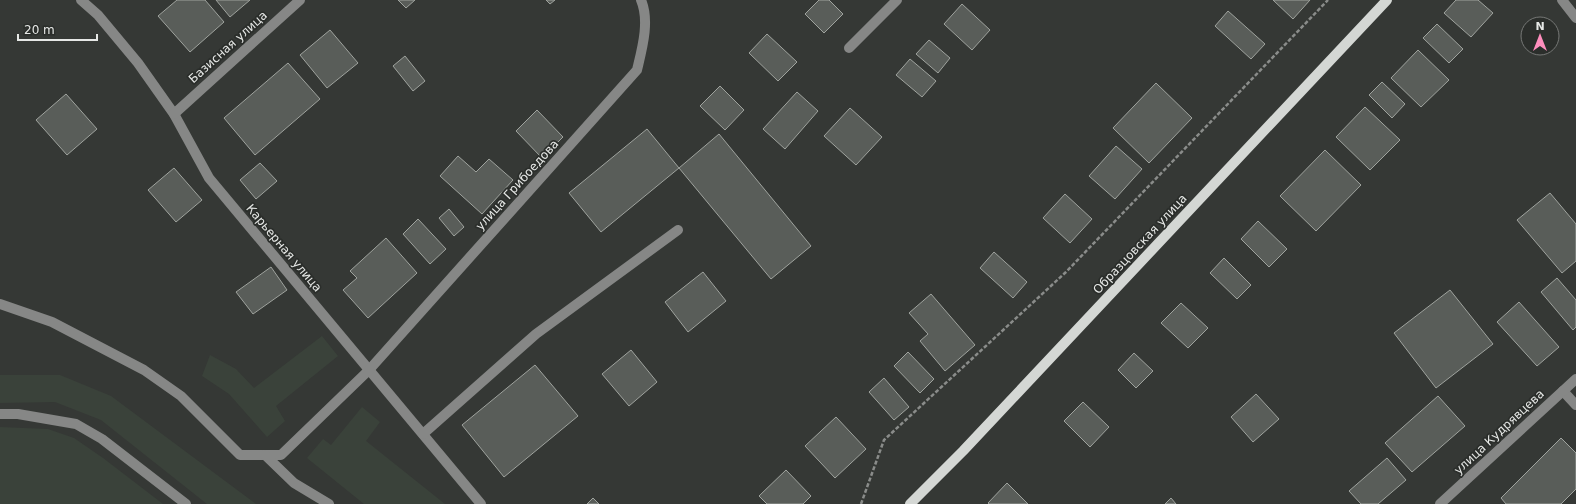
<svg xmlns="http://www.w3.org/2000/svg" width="1576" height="504" font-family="'DejaVu Sans',sans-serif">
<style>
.built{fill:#3a423a}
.building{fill:#595d59;stroke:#9fa39e}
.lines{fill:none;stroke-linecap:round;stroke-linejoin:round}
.path{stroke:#8a8c8a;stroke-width:2.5;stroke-dasharray:4 2;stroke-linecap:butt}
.minor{stroke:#868786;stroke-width:10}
.major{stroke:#d4d7d4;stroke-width:10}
.labels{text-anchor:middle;stroke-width:3.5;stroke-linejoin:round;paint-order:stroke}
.street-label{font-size:12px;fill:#e6e8e6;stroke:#2b2e2b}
</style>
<rect width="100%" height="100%" fill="#353835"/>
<!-- built -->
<g class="built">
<polygon points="322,336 338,356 276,406 285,421 267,437 229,394 202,376 210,355 236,369 254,388"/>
<polygon points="0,375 60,375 111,396 256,504 207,504 101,420 55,402 0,403"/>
<polygon points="362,407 380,422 366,441 445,504 364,504 307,458 323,439 331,445"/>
<polygon points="0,427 48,429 74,438 103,458 163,504 0,504"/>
</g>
<!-- building -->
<g class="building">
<polygon points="177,0 205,0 224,22 190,52 158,16"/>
<polygon points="216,0 250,0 230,17"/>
<polygon points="398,0 415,0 406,8"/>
<polygon points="546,0 555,0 550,4"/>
<polygon points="819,0 829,0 843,14 824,33 805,14"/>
<polygon points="1273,0 1310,0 1293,19"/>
<polygon points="1456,0 1478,0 1493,13 1471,37 1444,13"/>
<polygon points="962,4 990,30 972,50 944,24"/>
<polygon points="1228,11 1265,44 1251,59 1215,26"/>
<polygon points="1437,24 1463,49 1449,63 1423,38"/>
<polygon points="330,30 358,63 327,88 300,55"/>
<polygon points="767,34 797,62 778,81 749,53"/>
<polygon points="929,40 950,58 938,73 916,54"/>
<polygon points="1418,50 1449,80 1421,107 1391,78"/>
<polygon points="405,56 425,81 413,91 393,66"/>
<polygon points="910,59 936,81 922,97 896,75"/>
<polygon points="288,63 320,99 255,155 224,118"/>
<polygon points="1382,82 1405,104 1392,118 1369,95"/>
<polygon points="1156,83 1192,118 1149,163 1113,128"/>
<polygon points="720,86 744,110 725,130 700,106"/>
<polygon points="797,92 818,111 785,149 763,129"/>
<polygon points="66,94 97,129 67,155 36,120"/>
<polygon points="1365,107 1400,140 1370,170 1336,137"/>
<polygon points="850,108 882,137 856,165 824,136"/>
<polygon points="537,110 563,137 542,158 516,131"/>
<polygon points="647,129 679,168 601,232 569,193"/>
<polygon points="719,134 811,246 771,279 679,168"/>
<polygon points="1116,146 1142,169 1115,199 1089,176"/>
<polygon points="1325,150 1361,185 1316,231 1280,196"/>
<polygon points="458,156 476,172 489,159 513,180 482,214 440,176"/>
<polygon points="260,163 277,181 256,199 240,180"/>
<polygon points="174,168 202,200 176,222 148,190"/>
<polygon points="1550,193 1576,224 1576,261 1562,273 1517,220"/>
<polygon points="1065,194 1092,219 1070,243 1043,218"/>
<polygon points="449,209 464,227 454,236 439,218"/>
<polygon points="418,219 446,249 430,264 403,234"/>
<polygon points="1258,221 1287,249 1269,267 1241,239"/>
<polygon points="386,238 417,273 368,318 343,290 357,278 350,271"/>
<polygon points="994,252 1027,282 1013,298 980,268"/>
<polygon points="1224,258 1251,285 1237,299 1210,273"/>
<polygon points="271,267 287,290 253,314 236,292"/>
<polygon points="703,272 726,301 688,332 665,302"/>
<polygon points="1557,278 1576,300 1576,327 1573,330 1541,292"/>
<polygon points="1450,290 1493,344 1436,388 1394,333"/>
<polygon points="931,294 975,345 945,371 920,341 928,334 909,313"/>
<polygon points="1519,302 1559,347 1537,366 1497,322"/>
<polygon points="1181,303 1208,328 1188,348 1161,323"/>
<polygon points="631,350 657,382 629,406 602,374"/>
<polygon points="908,352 934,379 920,393 894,366"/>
<polygon points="1134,353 1153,371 1136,388 1118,370"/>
<polygon points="535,365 578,416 504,477 462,425"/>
<polygon points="884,378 909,407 894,420 869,392"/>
<polygon points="1256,394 1279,419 1253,442 1231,417"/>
<polygon points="1438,396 1465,426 1412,472 1385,443"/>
<polygon points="1083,402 1109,427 1090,447 1064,421"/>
<polygon points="836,417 866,449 835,478 805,446"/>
<polygon points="1561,438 1576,453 1576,489 1561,504 1506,504 1501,498"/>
<polygon points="1387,458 1406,480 1378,504 1361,504 1349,491"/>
<polygon points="786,470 811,496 803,504 767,504 759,496"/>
<polygon points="1007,483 1028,504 989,504 988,503"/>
<polygon points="593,498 599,504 587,504"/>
<polygon points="1171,498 1176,504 1165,504"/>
</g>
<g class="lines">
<!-- path -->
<polyline class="path" points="861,504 884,440 1066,272 1328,0"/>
<!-- minor -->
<g class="minor">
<polyline points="81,0 98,15 138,63 174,114 209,178 481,504"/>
<polyline points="1562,0 1576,18"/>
<polyline points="849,48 897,0"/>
<polyline points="174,114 300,0"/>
<path d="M0,304L52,322L144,370L181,396L240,455H281L369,370L637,70C642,49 650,21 641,0"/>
<polyline points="1563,391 1576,405"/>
<polyline points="0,414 18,414 76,424 102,439 186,504"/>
<polyline points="423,434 536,334 678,230"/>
<polyline points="265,455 294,483 329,504"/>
<polyline points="1440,504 1576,379"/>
</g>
<!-- major -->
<polyline class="major" points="910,504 963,451 1387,0"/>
</g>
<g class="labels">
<!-- street labels -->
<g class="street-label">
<text transform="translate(228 47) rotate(-42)" y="4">Базисная улица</text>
<text transform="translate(517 185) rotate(-48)" y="4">улица Грибоедова</text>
<text transform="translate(1140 244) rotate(-47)" y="4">Образцовская улица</text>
<text transform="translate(284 248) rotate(50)" y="4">Карьерная улица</text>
<text transform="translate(1499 432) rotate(-43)" y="4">улица Кудрявцева</text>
</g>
</g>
<!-- north arrow -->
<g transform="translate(1540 36)"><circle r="19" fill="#2b2e2b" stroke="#767876"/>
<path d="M0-3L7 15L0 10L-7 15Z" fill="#fe8ebd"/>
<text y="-6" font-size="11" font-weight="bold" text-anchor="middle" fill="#e6e8e6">N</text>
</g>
<!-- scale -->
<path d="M18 34v6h79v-6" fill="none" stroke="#e6e8e6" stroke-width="2"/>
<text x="24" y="34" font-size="12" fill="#e6e8e6" stroke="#2b2e2b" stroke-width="3" paint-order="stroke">20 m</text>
</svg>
